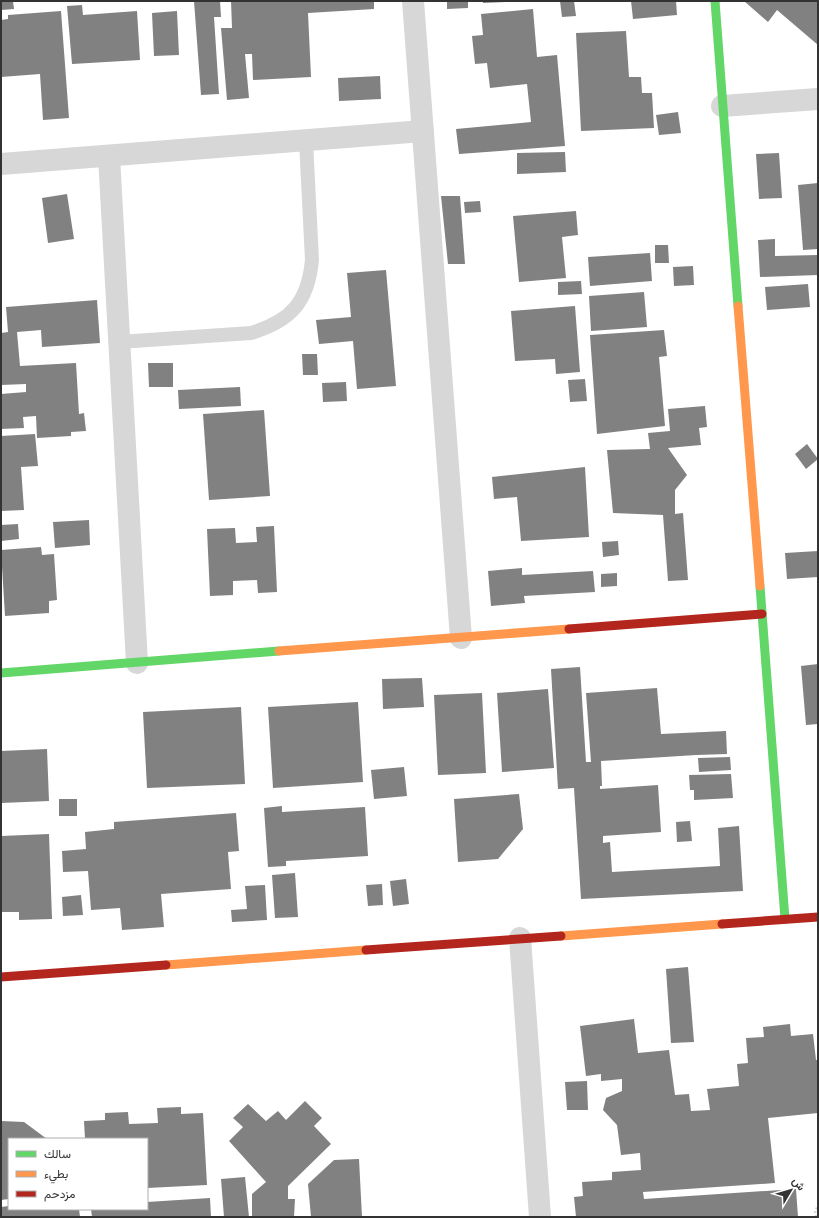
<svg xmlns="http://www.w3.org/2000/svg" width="819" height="1218" font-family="Montserrat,Vazirmatn,sans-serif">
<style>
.building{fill:#818181}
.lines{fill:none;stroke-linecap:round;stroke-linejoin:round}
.path{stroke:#d6d6d6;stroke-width:2.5;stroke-dasharray:2 2;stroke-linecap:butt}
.lane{stroke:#d7d7d7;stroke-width:14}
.street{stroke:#d7d7d7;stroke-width:22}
.fast{stroke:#63d668;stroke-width:9}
.slow{stroke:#ff974d;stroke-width:9}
.jam{stroke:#b3261e;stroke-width:9}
</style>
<rect width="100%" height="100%" fill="#fff"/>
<!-- building -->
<g class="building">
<polygon points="1,1 13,1 14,9 1,10"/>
<polygon points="194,1 220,1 221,17 214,17 219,94 201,95"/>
<polygon points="231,1 374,1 374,9 308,13 311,77 253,80 252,54 245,54 249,98 227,100 221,28 232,28"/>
<polygon points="447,1 468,1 468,8 447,9"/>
<polygon points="483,1 506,1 506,2 483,3"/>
<polygon points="560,1 574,1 576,16 562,17"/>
<polygon points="631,1 676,1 677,15 633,19"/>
<polygon points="744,1 818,1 818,45 777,10 768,22"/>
<polygon points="82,5 83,15 137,11 140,60 72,64 67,6"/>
<polygon points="533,9 537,57 557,55 565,146 459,154 456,129 531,122 527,84 490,88 487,63 475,64 472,36 483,35 481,14"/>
<polygon points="61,11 69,118 43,120 40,74 1,77 1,20 8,19 8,15"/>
<polygon points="177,11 179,55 154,56 152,13"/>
<polygon points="626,31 629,77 641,77 642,93 652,93 654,128 581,131 576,33"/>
<polygon points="380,76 381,99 339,101 338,78"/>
<polygon points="678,112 681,133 659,135 656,115"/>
<polygon points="565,152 566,172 517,174 517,153"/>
<polygon points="779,153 782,198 759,199 756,154"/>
<polygon points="818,183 818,249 803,250 798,185"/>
<polygon points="67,194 74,239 48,243 42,198"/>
<polygon points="441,196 460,196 465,264 448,264"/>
<polygon points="480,201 481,212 465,213 464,202"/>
<polygon points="576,211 578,235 562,237 566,278 519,282 513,216"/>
<polygon points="775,239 775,256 818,255 818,275 760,277 758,240"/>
<polygon points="655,245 668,245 669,263 655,263"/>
<polygon points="650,253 652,281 590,286 588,257"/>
<polygon points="693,266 694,285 674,286 673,267"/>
<polygon points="386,270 396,386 357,389 353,341 319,344 316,320 351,317 347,273"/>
<polygon points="581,281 582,294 558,295 558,282"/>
<polygon points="808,284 810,307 767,310 765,287"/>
<polygon points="644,292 647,327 591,331 589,296"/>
<polygon points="97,300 100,343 42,347 41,330 17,332 20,366 76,363 79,414 84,413 86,431 71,432 71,436 37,438 36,416 23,417 24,428 1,429 1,394 26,392 26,384 1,385 1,333 8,332 6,307"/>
<polygon points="575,306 580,372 556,374 555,359 515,361 511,311"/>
<polygon points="664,330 667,356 659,357 665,426 597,434 590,335"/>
<polygon points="302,354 317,354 318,375 303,375"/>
<polygon points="148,363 173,363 173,387 149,387"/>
<polygon points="585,379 587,401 570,402 568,380"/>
<polygon points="346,382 347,401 323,402 322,383"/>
<polygon points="240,387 241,406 179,409 178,390"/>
<polygon points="705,406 707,427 699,428 701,445 668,448 687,475 675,490 675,514 683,513 688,580 668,581 663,515 613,513 607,450 650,449 648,433 670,431 668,409"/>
<polygon points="264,410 270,496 209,500 203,414"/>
<polygon points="35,434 38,466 21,467 24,510 1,511 1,436"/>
<polygon points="807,444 818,459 806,469 795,454"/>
<polygon points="585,467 589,537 521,541 517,497 494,499 492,477"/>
<polygon points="89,520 90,545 55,548 53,522"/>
<polygon points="18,524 19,539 1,541 1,525"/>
<polygon points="274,526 277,592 258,593 257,580 233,581 233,595 210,596 207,529 235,528 236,543 257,542 256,527"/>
<polygon points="618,541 619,555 603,557 602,542"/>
<polygon points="41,547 42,555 54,554 57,600 49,601 49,613 5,616 1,550"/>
<polygon points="818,551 818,577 787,579 785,553"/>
<polygon points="522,568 522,575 593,571 595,592 524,596 525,603 491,606 488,571"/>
<polygon points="617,573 617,586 601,587 601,574"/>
<polygon points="818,664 818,724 806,725 801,666"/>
<polygon points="580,667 586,762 591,762 586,693 657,688 661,734 726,731 727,754 696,755 601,761 602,786 600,786 600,789 658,785 661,832 603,836 603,843 610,842 612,872 720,866 718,828 739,826 743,891 581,899 574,788 558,789 551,669"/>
<polygon points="422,678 424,707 383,709 382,679"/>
<polygon points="548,689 554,768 502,772 497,693"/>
<polygon points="482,693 486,773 438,775 434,695"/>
<polygon points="358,702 363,782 273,788 268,707"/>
<polygon points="241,707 245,784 147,788 143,712"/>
<polygon points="47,749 49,801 1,803 1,751"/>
<polygon points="730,757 731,770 699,772 698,758"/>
<polygon points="404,767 407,796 374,799 371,770"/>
<polygon points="731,774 733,798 694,800 694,790 690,790 689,775"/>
<polygon points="519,794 523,829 498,859 458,862 454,799"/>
<rect x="59" y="799" width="18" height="17"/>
<polygon points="282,806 282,812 365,807 368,856 286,861 286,866 268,867 264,808"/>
<polygon points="236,813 239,851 228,852 231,889 161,894 164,927 122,930 120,908 91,910 88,871 63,872 62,851 86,849 85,832 114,829 114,822"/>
<polygon points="690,821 692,841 677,842 676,822"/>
<polygon points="49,834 52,919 19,920 19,912 1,912 1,836"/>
<polygon points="295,873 298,917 275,918 272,875"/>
<polygon points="406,879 409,904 393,906 390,881"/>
<polygon points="382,884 383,905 368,906 366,885"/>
<polygon points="265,885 267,920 232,922 231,910 247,909 245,886"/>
<polygon points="81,895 83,915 63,916 62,897"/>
<polygon points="688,967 694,1042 671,1043 666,969"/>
<polygon points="634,1019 638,1053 669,1050 675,1095 689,1094 691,1111 710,1110 707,1089 739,1086 737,1064 748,1063 746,1038 764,1037 763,1027 790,1024 791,1036 813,1034 816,1060 818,1060 818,1113 768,1118 775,1183 643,1192 644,1199 796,1189 798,1217 576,1217 574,1197 583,1196 582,1182 612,1180 612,1172 641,1170 640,1153 621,1155 617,1125 603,1110 606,1098 622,1091 622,1079 601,1081 601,1074 586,1076 580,1026"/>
<polygon points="587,1081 588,1110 567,1110 565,1082"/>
<polygon points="305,1101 322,1118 314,1126 331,1144 288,1186 288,1199 295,1199 294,1217 252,1217 252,1194 266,1182 229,1141 243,1127 233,1118 248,1104 266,1121 278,1111 286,1120"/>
<polygon points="181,1107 181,1114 203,1113 207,1185 147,1188 147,1139 85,1139 84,1121 105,1120 105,1113 128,1112 129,1124 158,1123 157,1108"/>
<polygon points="1,1121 24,1122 47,1139 9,1139 9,1199 1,1200"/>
<polygon points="359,1159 362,1217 311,1217 308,1184 334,1160"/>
<polygon points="245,1177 249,1217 224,1217 221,1179"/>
<polygon points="210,1198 211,1217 92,1217 91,1209 147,1209 147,1202"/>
<polygon points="9,1206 9,1209 79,1209 80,1217 1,1217 1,1207"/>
</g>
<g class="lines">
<!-- path -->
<polyline class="path" points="816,1217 815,1211 818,1206"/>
<!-- lane -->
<path class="lane" d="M119,342L251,333C291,321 308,302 312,260L306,141"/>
<!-- street -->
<g class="street">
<polyline points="413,1 461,638"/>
<polyline points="722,106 818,99"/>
<polyline points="109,156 137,663"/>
<polyline points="1,164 423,131"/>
<polyline points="520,938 540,1217"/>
</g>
<!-- fast -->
<g class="fast">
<polyline points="715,1 738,306"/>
<polyline points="760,586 785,919"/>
<polyline points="1,673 279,651"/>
</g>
<!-- slow -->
<g class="slow">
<polyline points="738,306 760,586"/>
<polyline points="279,651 569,629"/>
<polyline points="561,936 722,924"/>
<polyline points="166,965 366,950"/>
</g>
<!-- jam -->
<g class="jam">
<polyline points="569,629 762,614"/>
<polyline points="722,924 818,917"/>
<polyline points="366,950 561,936"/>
<polyline points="1,977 166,965"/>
</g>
</g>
<!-- border -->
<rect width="819" height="1218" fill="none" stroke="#333333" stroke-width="4"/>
<!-- legend -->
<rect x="8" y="1138" width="140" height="72" fill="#ffffff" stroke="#adadad"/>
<rect x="16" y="1151" width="20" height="6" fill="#63d668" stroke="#adadad"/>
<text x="44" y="1158" font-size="12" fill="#333333">سالك</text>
<rect x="16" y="1171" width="20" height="6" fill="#ff974d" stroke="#adadad"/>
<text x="44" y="1178" font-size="12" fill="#333333">بطيء</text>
<rect x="16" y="1191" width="20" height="6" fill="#b3261e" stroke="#adadad"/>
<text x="44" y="1198" font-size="12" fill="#333333">مزدحم</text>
<!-- north arrow -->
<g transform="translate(791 1190) rotate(52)" stroke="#ffffff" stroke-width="3" paint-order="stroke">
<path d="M0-3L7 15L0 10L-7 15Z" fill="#333333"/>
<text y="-6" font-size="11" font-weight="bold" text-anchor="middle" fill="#333333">ش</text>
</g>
</svg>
